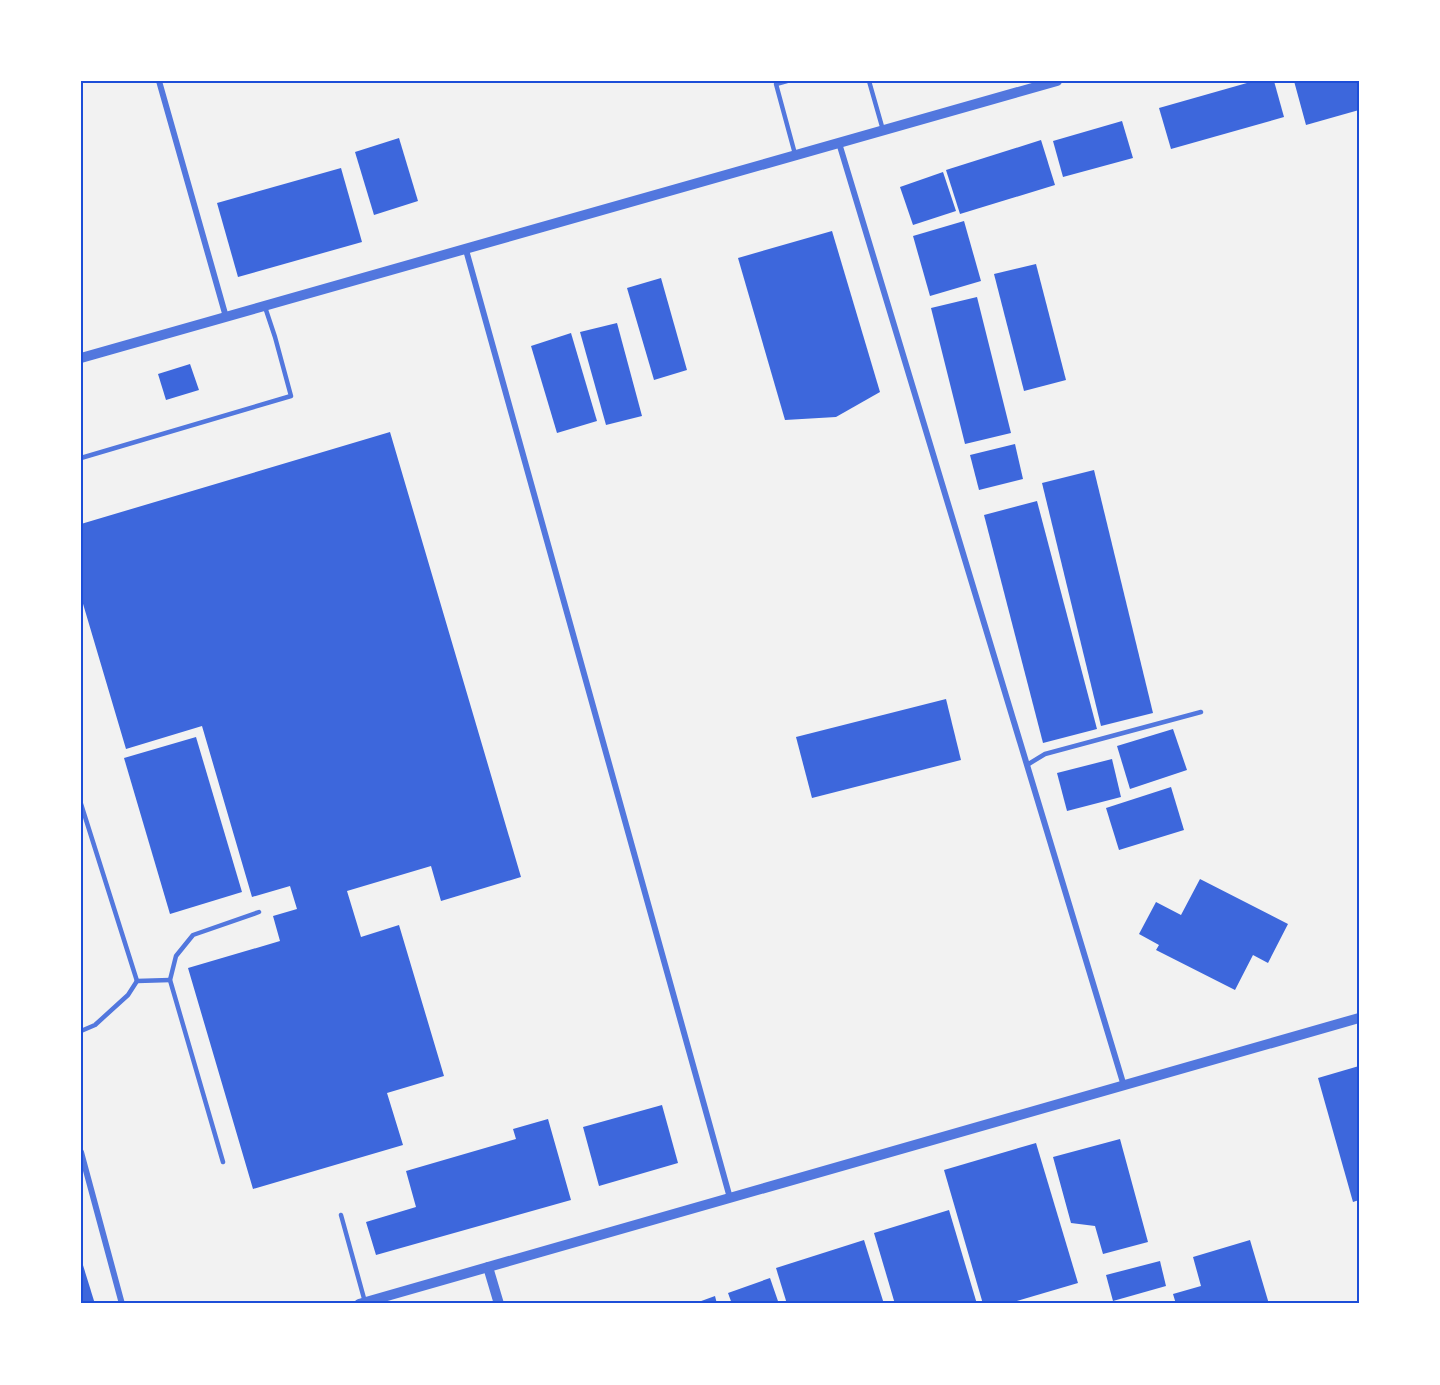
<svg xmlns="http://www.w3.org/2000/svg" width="1440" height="1385" font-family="'Alegreya Sans',sans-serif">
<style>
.building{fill:#3d67dc}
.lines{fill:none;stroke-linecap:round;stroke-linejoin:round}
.service{stroke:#5277de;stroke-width:4.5}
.minor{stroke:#5277de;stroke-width:6}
.tertiary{stroke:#5277de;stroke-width:10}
.neatline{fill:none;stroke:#1d4ed8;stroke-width:2}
</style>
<rect width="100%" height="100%" fill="#f2f2f2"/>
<!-- building -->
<g class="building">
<polygon points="1254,81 1274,81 1284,117 1171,149 1159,108"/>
<polygon points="1294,81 1359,81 1359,110 1306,125"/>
<polygon points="1122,121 1133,158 1063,177 1053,141"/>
<polygon points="399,138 418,201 374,215 355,152"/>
<polygon points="1041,140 1055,185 960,214 946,170"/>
<polygon points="341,168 362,242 238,277 217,203"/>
<polygon points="943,172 956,211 913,225 900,187"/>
<polygon points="964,221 981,281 930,296 913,236"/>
<polygon points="832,231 880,392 836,417 785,420 738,258"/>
<polygon points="1036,264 1066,380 1024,391 994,274"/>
<polygon points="661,278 687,370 654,380 627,288"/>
<polygon points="977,297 1011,433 965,444 931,308"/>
<polygon points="617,323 642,416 606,425 580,332"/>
<polygon points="571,333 597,421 557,433 531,346"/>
<polygon points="190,364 199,390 166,400 158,374"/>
<polygon points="390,432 521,877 441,901 431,866 347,891 361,937 399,925 444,1076 387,1093 403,1145 253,1189 188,968 280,941 273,916 297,909 290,886 252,897 202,726 126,749 81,597 81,524"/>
<polygon points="1015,444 1023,479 979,490 970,455"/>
<polygon points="1094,470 1153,713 1101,726 1042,483"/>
<polygon points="1037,501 1097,729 1043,743 984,515"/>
<polygon points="946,699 961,760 812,798 796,737"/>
<polygon points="1173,729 1187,770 1130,789 1117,746"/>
<polygon points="196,737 242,892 170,914 124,758"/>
<polygon points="1112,759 1121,797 1067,811 1057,773"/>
<polygon points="1171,787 1184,830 1119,850 1106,808"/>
<polygon points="1200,879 1288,924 1268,963 1253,955 1235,990 1156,950 1159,945 1139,934 1156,902 1181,915"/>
<polygon points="1359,1066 1359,1200 1353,1202 1318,1078"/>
<polygon points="662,1105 678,1163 599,1186 583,1127"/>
<polygon points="548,1119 571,1200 376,1255 366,1222 416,1207 406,1171 516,1139 513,1129"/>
<polygon points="1120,1139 1148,1242 1103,1254 1095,1226 1071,1223 1053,1157"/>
<polygon points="1036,1143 1078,1283 1007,1304 983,1304 944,1170"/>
<polygon points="949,1210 977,1304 895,1304 874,1233"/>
<polygon points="864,1240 884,1304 787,1304 776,1268"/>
<polygon points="1250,1240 1269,1304 1176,1304 1173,1294 1201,1286 1193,1257"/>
<polygon points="1160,1261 1166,1286 1113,1301 1106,1275"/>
<polygon points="81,1262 82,1262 95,1304 81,1304"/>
<polygon points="770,1278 779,1304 732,1304 728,1293"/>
<polygon points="715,1296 717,1304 693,1304"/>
</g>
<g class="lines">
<!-- service -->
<g class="service">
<polyline points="787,81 776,84 795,154"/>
<polyline points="869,81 883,130"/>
<polyline points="81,458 291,396 275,337 265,307"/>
<polyline points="1027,765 1045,754 1201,712"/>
<polyline points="81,804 137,981"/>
<polyline points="137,981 170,980"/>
<polyline points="81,1031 95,1025 128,995 137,981"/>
<polyline points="223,1162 170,980 176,956 193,935 259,912"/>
<polyline points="341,1215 365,1302"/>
</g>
<!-- minor -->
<g class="minor">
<polyline points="159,81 226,317"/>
<polyline points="839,143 1124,1086"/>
<polyline points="466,250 730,1198"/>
<polyline points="81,1152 122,1304"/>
</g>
<!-- tertiary -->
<g class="tertiary">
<polyline points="81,358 1057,81"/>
<polyline points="488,1267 499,1304"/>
<polyline points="359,1304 1359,1018"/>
</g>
</g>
<!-- border -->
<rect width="1440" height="1385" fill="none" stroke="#ffffff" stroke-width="165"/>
<rect x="82" y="82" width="1276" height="1220" class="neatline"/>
</svg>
